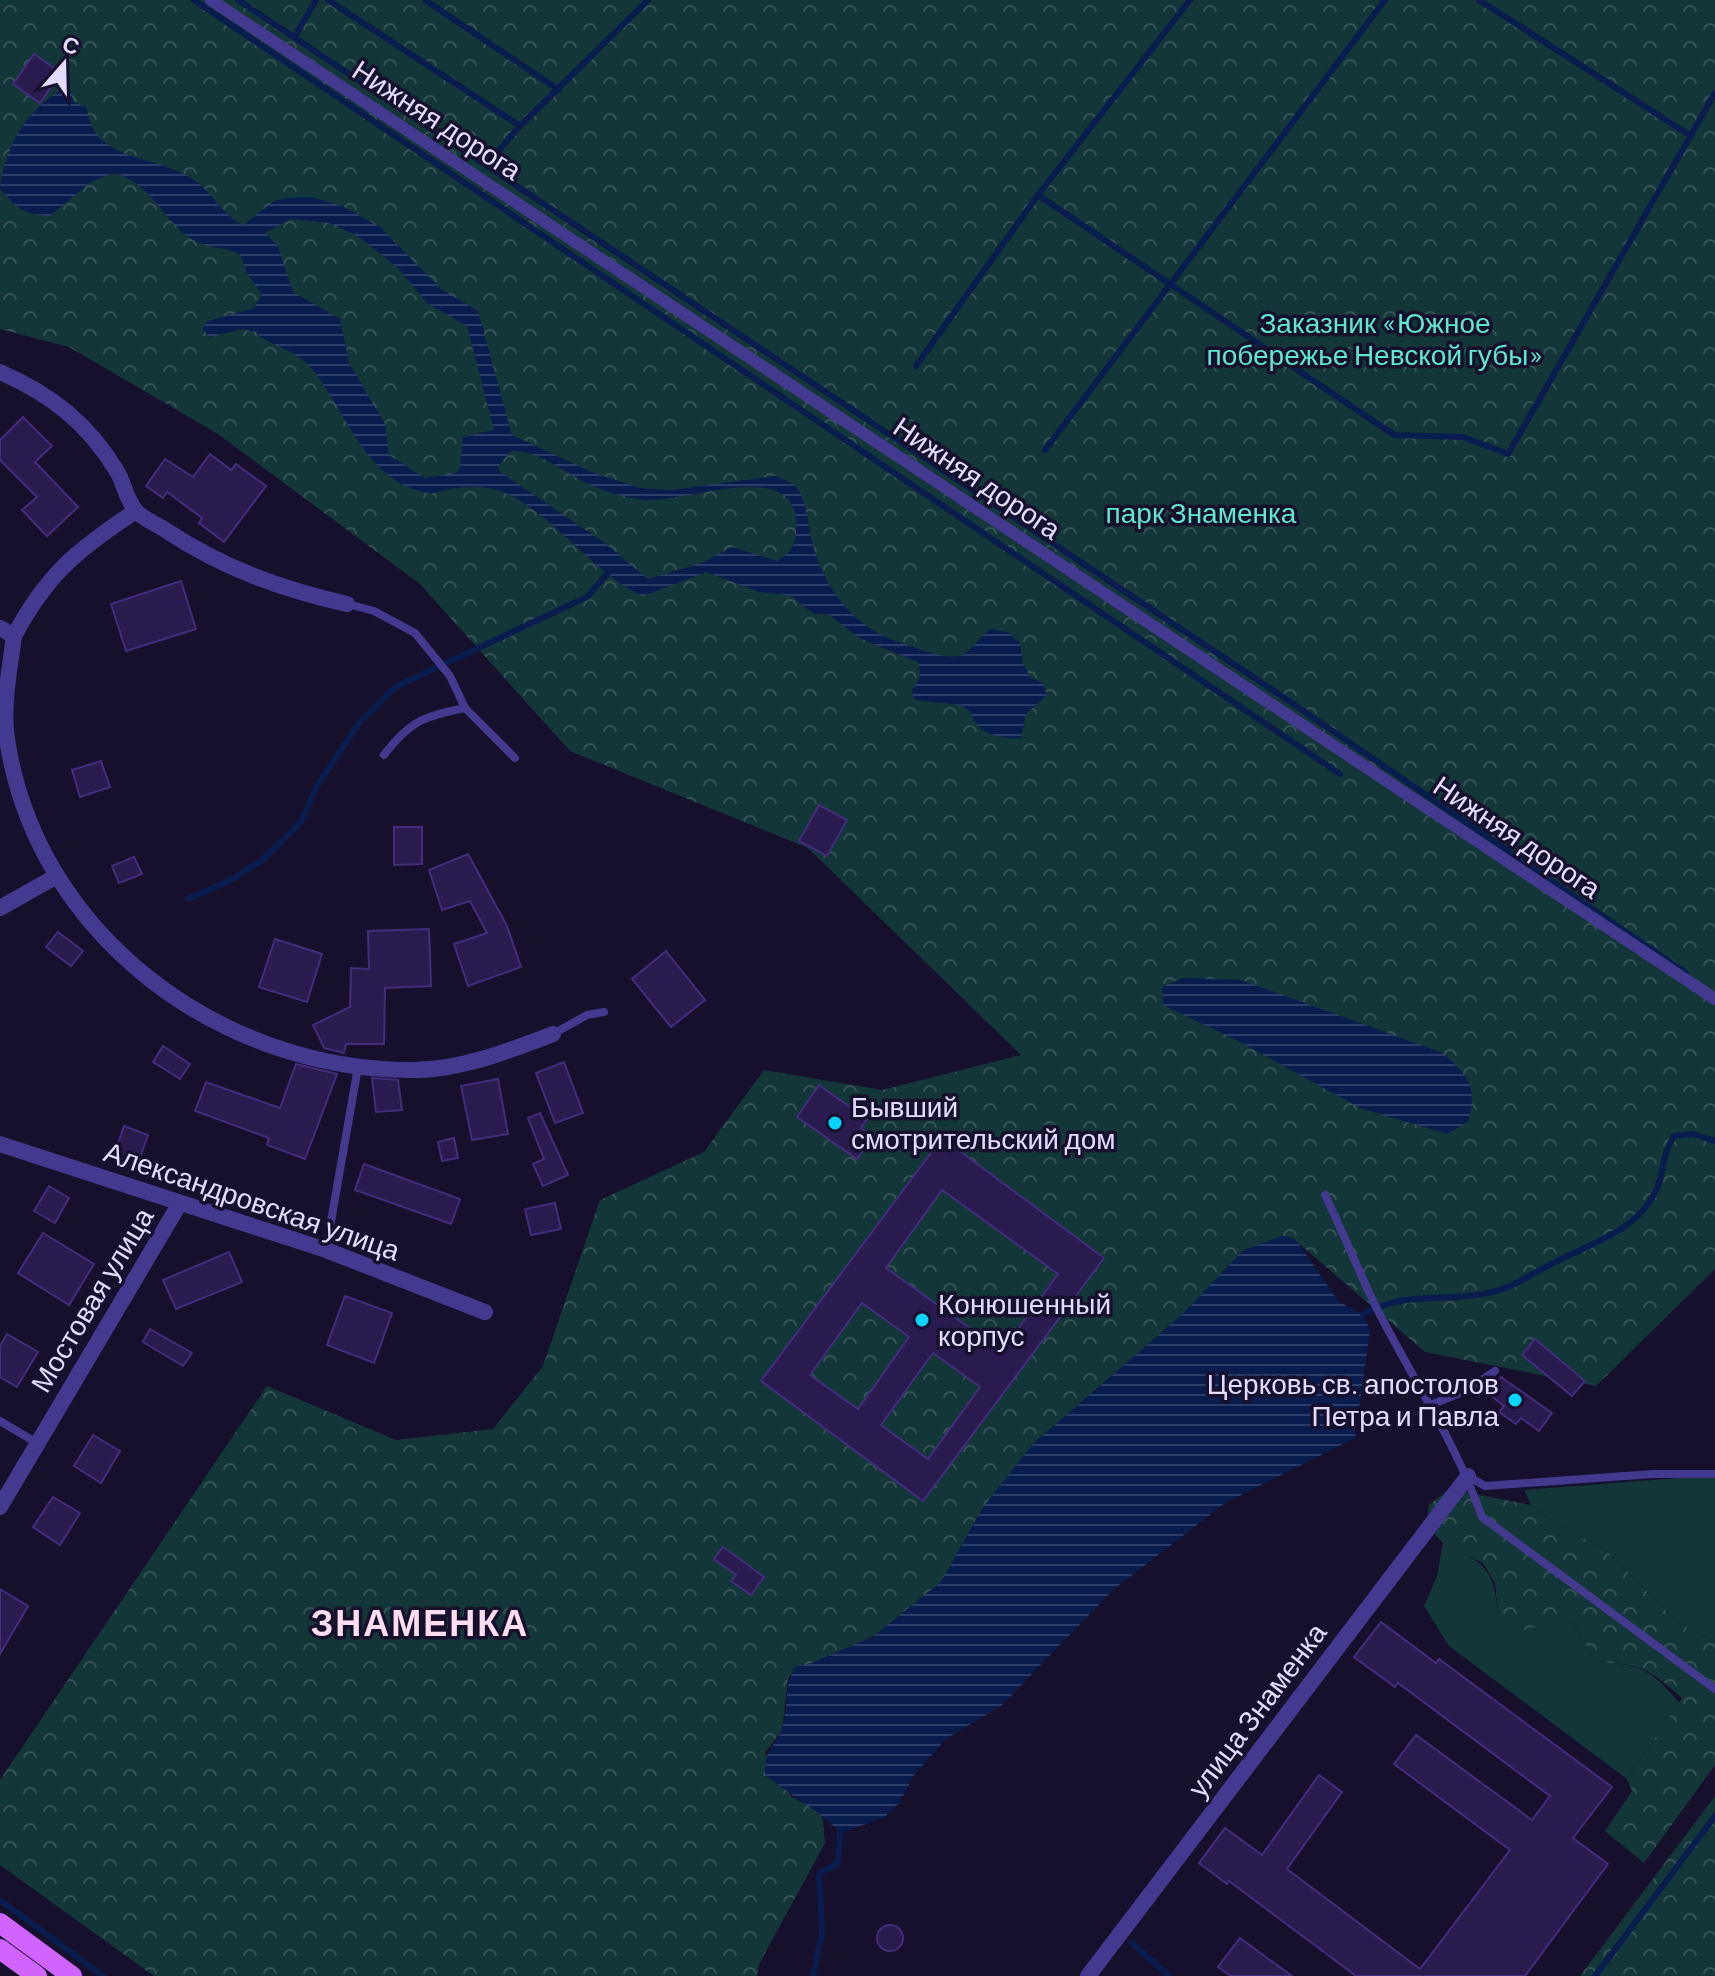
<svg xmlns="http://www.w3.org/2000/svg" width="1715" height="1976" font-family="Barlow,sans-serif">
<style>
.green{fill:#133638}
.forest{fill:url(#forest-crowns)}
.water{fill:url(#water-rules);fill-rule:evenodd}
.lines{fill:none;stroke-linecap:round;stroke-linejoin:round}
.stream{stroke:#081c4e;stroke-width:6}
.building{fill:#2a1b4f;stroke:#422c7c;stroke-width:2;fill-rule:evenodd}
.service{stroke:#43398e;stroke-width:8}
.pedestrian{stroke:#43398e;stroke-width:12}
.minor{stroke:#43398e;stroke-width:16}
.primary{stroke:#d163ff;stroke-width:20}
.poi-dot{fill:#08d3ff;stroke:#17102d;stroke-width:3}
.labels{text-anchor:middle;stroke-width:7;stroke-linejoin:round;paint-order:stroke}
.street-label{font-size:28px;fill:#e3dcff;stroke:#17102d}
.park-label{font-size:28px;fill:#60e7d0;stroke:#17102d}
.poi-label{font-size:28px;fill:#e3dcff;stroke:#17102d;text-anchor:start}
.district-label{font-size:36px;font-weight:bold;letter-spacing:2px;fill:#ffdef1;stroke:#17102d}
</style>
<defs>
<pattern id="forest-crowns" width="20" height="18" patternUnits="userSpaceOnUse" patternTransform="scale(2)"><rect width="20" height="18" fill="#133638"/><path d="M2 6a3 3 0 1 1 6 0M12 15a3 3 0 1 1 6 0" fill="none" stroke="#355256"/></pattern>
<pattern id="water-rules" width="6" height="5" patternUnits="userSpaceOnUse" patternTransform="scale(2)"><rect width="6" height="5" fill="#081c4e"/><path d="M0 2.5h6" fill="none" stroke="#2c3c69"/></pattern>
</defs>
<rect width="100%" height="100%" fill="#17102d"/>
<!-- green -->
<g class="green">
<polygon points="1691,1477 1715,1478 1715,1642 1677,1622 1607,1551 1553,1522 1531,1505 1524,1490"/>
<path d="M1443,1543C1482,1562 1493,1565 1498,1611L1551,1622L1564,1619L1575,1626L1595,1662C1639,1664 1651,1668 1679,1703L1627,1779L1449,1646L1424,1606L1437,1576Z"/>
</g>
<!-- forest -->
<g class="forest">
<polygon points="0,0 1715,0 1715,1269 1596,1386 1425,1352 1296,1241 1285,1236 1243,1251 1184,1313 1033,1444 982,1509 941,1582 874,1636 810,1664 796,1667 788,1679 782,1730 765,1753 792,1797 822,1813 825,1843 759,1964 757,1976 154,1976 0,1865 0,1780 267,1386 396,1440 493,1429 543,1366 600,1200 704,1152 764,1070 882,1090 1021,1055 808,848 570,751 420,584 218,434 69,347 0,329"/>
<path d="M1449,1489L1531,1505L1553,1522L1607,1551L1677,1622L1715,1642V1765L1644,1863L1605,1831L1632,1791L1627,1779L1682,1698C1647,1667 1641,1664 1595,1662L1575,1626L1564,1619L1526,1630L1511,1628L1498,1611L1495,1583L1483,1563L1443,1543L1426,1524L1429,1505Z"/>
<polygon points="1715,1796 1715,1976 1580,1976"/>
</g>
<!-- water -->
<g class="water">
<path d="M64,88L71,91L73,101L87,108C92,165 164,154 198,183C215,197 223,215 243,225L274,201L287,198L312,197L344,207L380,227L441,289L478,311L512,435L594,473L640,488L671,490L775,476C782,479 791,481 796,487C807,500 807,519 810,534C822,587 852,628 904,644C920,649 949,662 964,654C973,649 980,636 990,629L1008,632L1020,643L1023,664L1031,678L1042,682L1047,695L1026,714L1021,738C1009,740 988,736 979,727C973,720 971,711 964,707C952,701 929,704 914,699L912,689C921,680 921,675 918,662L859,638L828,614L812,613L792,596L759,592L707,572L643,596C597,577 554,515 506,493C488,485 465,486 446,490C440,491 434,494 428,493C364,482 347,410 311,368C294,348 266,345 256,332L242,329L210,337L202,329L208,321L254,308L262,295L246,271L240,254C225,247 206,248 193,240C161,220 152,182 113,173L91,182L50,216C25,215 16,208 0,189C5,147 26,110 64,88ZM291,219L330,223L359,237L398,268L427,303L467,326L494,430L463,437L460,468L456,473L425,478L389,455L385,424L349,363L340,319L293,292L277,244L265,233ZM511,451C537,450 562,470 584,482C600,490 619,496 637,499C682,508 803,449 796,532C795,547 789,554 777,561L732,547L702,563L648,579L606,544L499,471V465Z"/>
<path d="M1183,978L1241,980L1443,1053C1469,1077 1478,1086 1468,1122L1447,1134L1360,1108L1242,1043L1163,1005L1162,987Z"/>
<path d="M1285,1235L1296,1240L1339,1302L1363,1314L1370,1330L1355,1438L1225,1503L1113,1590L1001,1706L947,1738L914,1775L900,1802L884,1818L840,1833C818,1809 790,1795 765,1775C765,1745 775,1750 782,1728C789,1707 783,1686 796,1666L810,1664L874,1636L941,1582L982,1509L1033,1444L1184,1313L1243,1250Z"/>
</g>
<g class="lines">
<!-- stream -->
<g class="stream">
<polyline points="194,0 1340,774"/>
<polyline points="238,0 1283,697 1686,973"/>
<polyline points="328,0 520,126 648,0"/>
<polyline points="425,0 559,90"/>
<polyline points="1479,0 1691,136"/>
<polyline points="295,36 316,0"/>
<polyline points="487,164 520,126"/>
<polyline points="1038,195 1394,435 1463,437 1508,454 1715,93"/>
<polyline points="916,366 1038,195 1190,0"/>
<polyline points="1045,450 1385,0"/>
<polyline points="188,899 229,881 261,861 301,822 317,786 360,722 395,687 587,597 608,573"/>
<path d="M1363,1314C1409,1291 1436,1302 1483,1294C1513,1289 1529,1275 1555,1262C1590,1244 1641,1229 1657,1188C1665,1168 1661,1158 1674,1136L1693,1134L1715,1141"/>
<polyline points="0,1900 103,1976"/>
<polyline points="1132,1943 1169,1976"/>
<polyline points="813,1976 822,1932 819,1873 838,1864 840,1833"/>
<polyline points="1595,1976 1715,1816"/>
</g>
</g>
<!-- building -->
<g class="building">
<polygon points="34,54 61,73 40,103 13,84"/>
<polygon points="23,417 52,446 35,462 78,507 47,536 22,510 37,497 0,460 0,440"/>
<polygon points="210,454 231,470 236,464 266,486 224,542 199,523 202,518 167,492 163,498 146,486 165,459 193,477"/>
<polygon points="181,581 196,629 126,651 111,604"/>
<polygon points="101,761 110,787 80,797 72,770"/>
<polygon points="819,805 847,820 827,856 799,841"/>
<polygon points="394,827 422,827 422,864 394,865"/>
<polygon points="468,854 507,926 521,967 468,986 454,944 487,933 470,901 442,910 429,870"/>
<polygon points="134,857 142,874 119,883 112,866"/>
<polygon points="429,929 431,986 385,988 384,1044 346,1044 344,1053 324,1048 313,1025 350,1007 351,968 369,969 368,931"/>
<polygon points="58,932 83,951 71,966 46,947"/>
<polygon points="275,939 322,954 307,1002 259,987"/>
<polygon points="666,951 705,1000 671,1027 632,979"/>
<polygon points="163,1046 190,1064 180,1079 153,1062"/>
<polygon points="564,1062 583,1113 555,1123 536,1073"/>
<polygon points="296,1064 337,1074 305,1159 267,1145 269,1138 195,1111 206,1082 280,1108"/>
<polygon points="372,1078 398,1080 402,1110 376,1112"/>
<polygon points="498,1079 508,1134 472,1140 461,1086"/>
<polygon points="819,1085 867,1119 861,1128 873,1136 857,1159 797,1117"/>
<polygon points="540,1113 568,1175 543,1186 533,1164 544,1159 528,1118"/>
<polygon points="124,1126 148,1135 138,1163 114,1155"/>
<polygon points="454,1138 458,1158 442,1161 438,1142"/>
<path d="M942,1138L1104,1258L923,1501L761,1381ZM942,1190L1058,1274L1002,1351L886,1268ZM862,1303L909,1337L858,1409L810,1375ZM933,1353L980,1387L928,1459L881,1425Z"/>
<polygon points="364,1164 460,1199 451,1224 355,1190"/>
<polygon points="49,1186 69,1198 55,1223 34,1211"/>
<polygon points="555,1203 561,1229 531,1235 525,1209"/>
<polygon points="43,1233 94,1264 69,1305 18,1273"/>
<polygon points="229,1252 242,1282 176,1309 163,1280"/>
<polygon points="345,1296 392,1313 374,1363 327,1345"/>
<polygon points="150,1329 192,1353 183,1366 143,1342"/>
<polygon points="7,1334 38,1352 17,1387 0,1377 0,1346"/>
<polygon points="1535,1339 1585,1381 1572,1396 1522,1355"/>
<polygon points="1501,1377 1552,1413 1539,1431 1521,1418 1516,1424 1499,1412 1504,1406 1489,1394"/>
<polygon points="93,1435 120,1451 101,1483 74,1466"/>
<polygon points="53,1497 80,1513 60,1545 33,1527"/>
<polygon points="723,1547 764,1577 751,1595 731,1581 736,1575 714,1559"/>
<polygon points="0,1589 28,1606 0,1654"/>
<polygon points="1381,1622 1436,1663 1439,1659 1612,1787 1573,1838 1608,1864 1525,1976 1356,1976 1229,1881 1227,1884 1199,1863 1225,1828 1262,1855 1319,1775 1342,1792 1287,1869 1420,1969 1510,1850 1394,1764 1416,1735 1532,1820 1550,1796 1398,1683 1395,1687 1354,1657"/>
<circle cx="890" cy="1938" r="13"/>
<polygon points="1240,1938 1292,1976 1231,1976 1218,1967"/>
</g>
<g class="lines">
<!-- service -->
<g class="service">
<polyline points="348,604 374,611 415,633 450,676 465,708 515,758"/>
<path d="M384,755C410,721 424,716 465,708"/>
<polyline points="553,1034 587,1015 604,1012"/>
<path d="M1325,1195C1343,1232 1358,1270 1376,1307C1413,1380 1454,1438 1482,1517L1715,1689"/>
<polyline points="326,1250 358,1067"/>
<polyline points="1433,1404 1465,1391 1495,1371"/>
<polyline points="0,1421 37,1443"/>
<polyline points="1469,1477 1485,1486 1653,1474 1715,1474"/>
</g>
<!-- pedestrian -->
<polyline class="pedestrian" points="211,0 1715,999"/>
<!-- minor -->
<g class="minor">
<path d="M0,372C51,394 89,424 118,473C124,484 127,501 136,511C143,519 158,525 167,531C223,568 281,589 347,604"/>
<path d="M0,628L14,636C10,668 2,706 7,739C36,934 219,1070 412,1070C460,1070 509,1051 553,1034"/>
<path d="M14,636C47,574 78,549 136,511"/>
<polyline points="0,908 55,877"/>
<polyline points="0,1144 326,1250 485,1312"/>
<polyline points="0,1507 180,1203"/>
<polyline points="1088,1976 1468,1476"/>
</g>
<!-- primary -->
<g class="primary">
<polyline points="0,1923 72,1976"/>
<polyline points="0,1949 37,1976"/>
</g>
</g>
<!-- markers -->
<g class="poi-dot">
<circle cx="835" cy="1123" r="8"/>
<circle cx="922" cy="1320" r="8"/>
<circle cx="1515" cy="1400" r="8"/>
</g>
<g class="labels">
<!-- street labels -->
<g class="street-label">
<text transform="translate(437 120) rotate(33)" y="10">Нижняя дорога</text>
<text transform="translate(977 478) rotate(34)" y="10">Нижняя дорога</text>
<text transform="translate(1517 837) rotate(34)" y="10">Нижняя дорога</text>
<text transform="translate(252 1201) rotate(19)" y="10">Александровская улица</text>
<text transform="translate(92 1300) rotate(-59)" y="10">Мостовая улица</text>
<text transform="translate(1257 1710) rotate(-53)" y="10">улица Знаменка</text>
</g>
<!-- park labels -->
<g class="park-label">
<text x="1375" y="333">Заказник «Южное<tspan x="1375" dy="32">побережье Невской губы»</tspan></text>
<text x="1201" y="523">парк Знаменка</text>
</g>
<!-- poi labels -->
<g class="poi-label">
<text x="851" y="1117">Бывший<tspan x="851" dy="32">смотрительский дом</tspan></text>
<text x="938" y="1314">Конюшенный<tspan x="938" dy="32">корпус</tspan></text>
<text x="1499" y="1394" text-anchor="end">Церковь св. апостолов<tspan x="1499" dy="32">Петра и Павла</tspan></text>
</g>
<!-- district labels -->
<g class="district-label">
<text x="420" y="1636">ЗНАМЕНКА</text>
</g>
</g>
<!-- north arrow -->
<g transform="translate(64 64) rotate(20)" stroke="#17102d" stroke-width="6" paint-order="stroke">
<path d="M0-6L14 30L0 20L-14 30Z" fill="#e3dcff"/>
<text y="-12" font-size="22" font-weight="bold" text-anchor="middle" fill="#e3dcff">С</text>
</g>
</svg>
